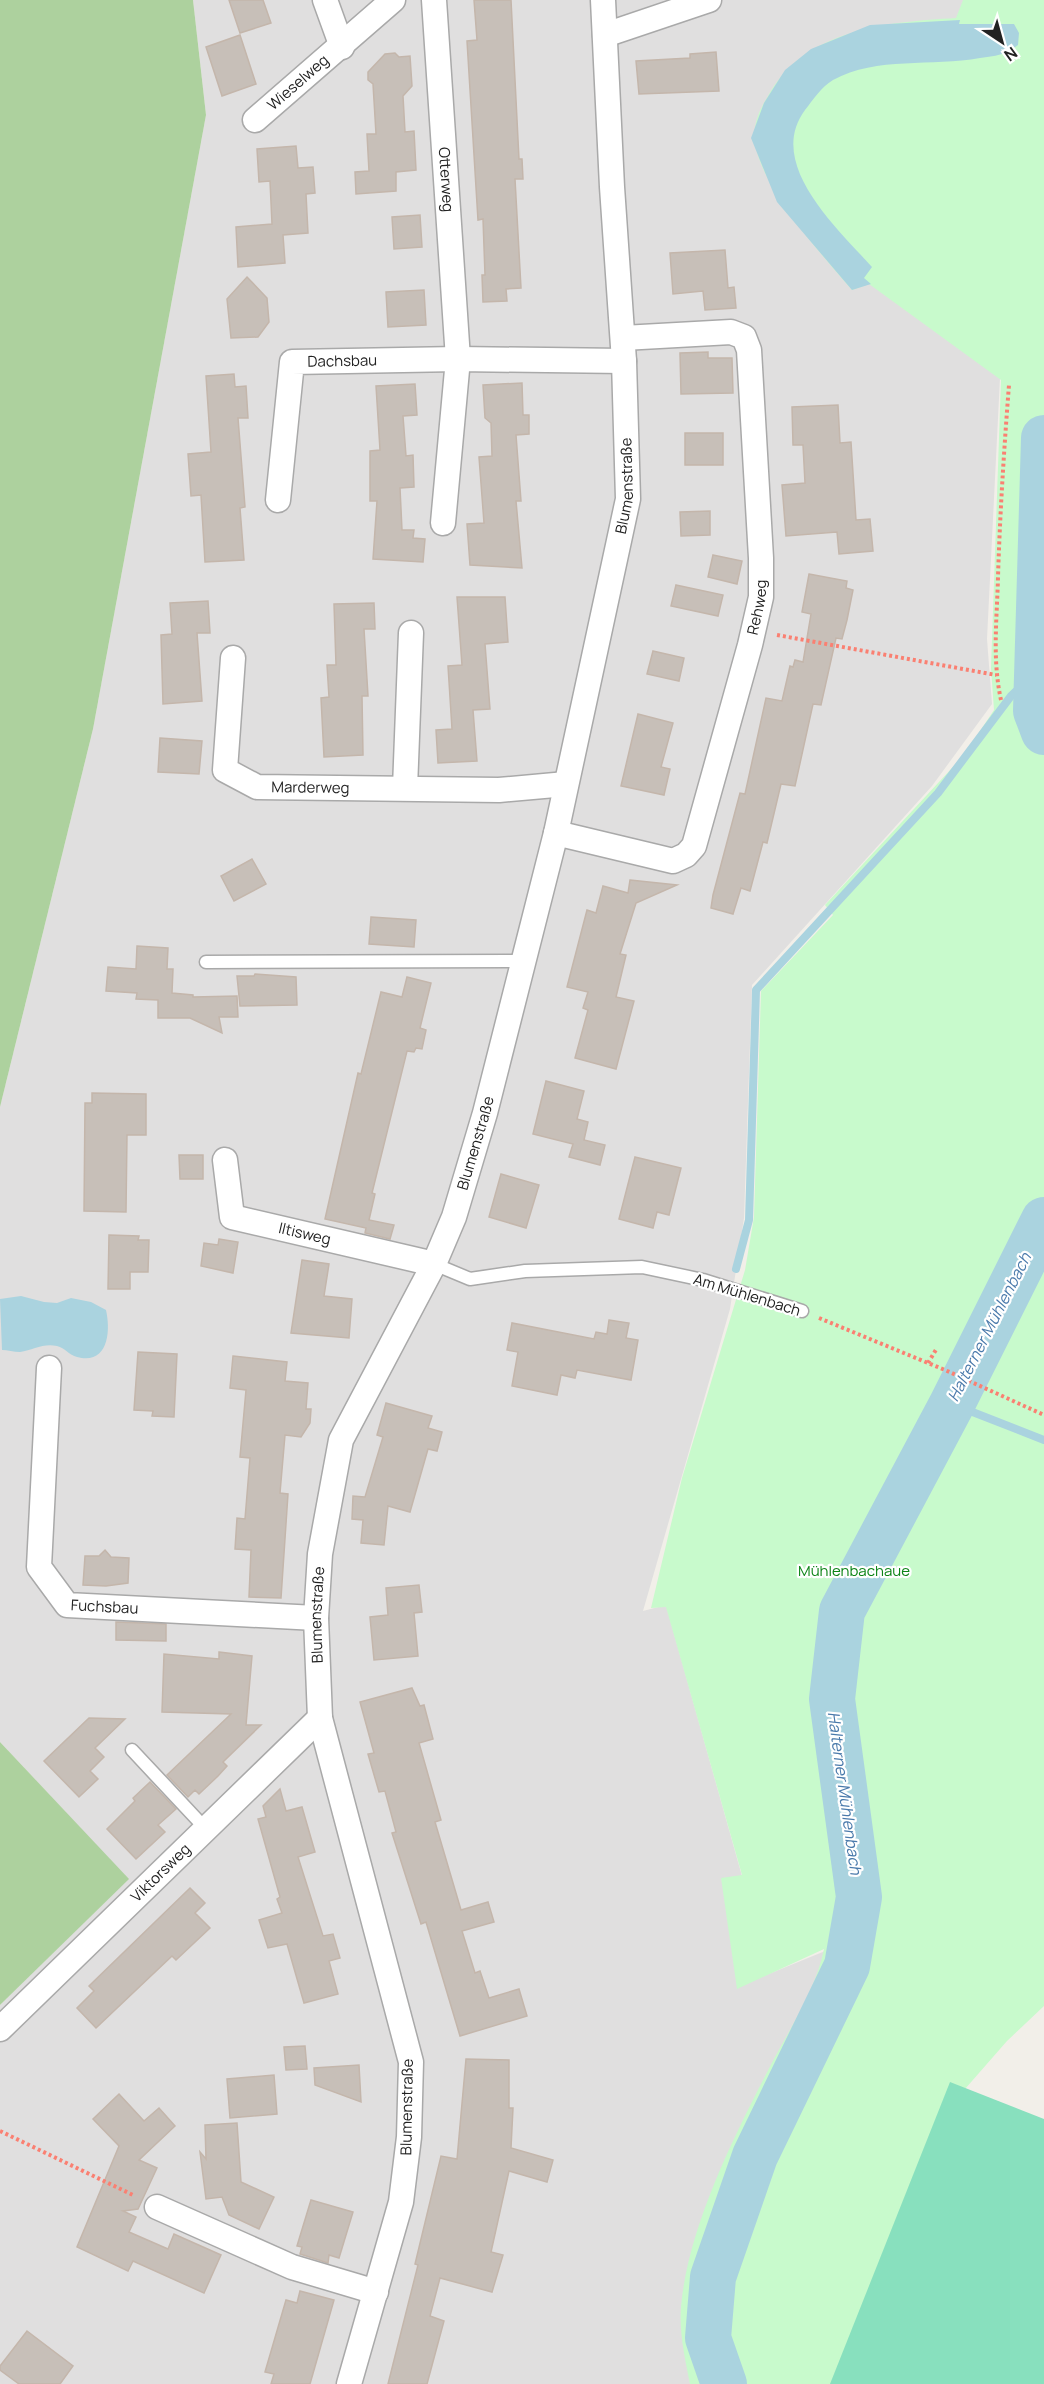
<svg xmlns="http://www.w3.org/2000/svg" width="1044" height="2384" font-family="Manrope,sans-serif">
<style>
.residential{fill:#e0dfdf}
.forest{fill:#add19e}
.park{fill:#c8facc}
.pitch{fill:#88e0be}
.water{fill:#aad3df}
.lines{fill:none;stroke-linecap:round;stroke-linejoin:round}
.stream{stroke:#aad3df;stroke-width:8}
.river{stroke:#aad3df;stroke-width:46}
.building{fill:#c7bfb8;stroke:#c4b6ab;stroke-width:1.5}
.service-casing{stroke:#a9a9a9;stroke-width:15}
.minor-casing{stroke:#a9a9a9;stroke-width:27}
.path{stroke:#fa8072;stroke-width:4;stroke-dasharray:3 3;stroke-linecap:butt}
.service{stroke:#fff;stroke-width:12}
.minor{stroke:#fff;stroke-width:24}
.labels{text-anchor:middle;stroke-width:4.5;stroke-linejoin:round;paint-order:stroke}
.street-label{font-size:15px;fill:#222;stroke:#fff}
.park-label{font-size:15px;fill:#0c8416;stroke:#fff}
.water-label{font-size:16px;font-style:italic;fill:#4a7aab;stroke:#fff}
</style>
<rect width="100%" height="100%" fill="#f2efe9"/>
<!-- residential -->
<polygon class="residential" points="193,0 967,0 871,284 1000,378 987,639 992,704 932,786 752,985 744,1218 730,1309 643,1611 666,1605 742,1876 737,1987 835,1947 698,2384 0,2384 0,2005 128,1879 0,1742 0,1107 93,729 206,115"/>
<!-- forest -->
<g class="forest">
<polygon points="0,0 193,0 206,115 93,729 0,1107"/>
<polygon points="0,1742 129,1879 0,2005"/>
</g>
<!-- park -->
<path class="park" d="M963,0H1044V2006L1007,2041L965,2089L870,2384H690C685,2359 679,2333 681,2307C688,2225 737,2130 775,2057C794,2022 816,1988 824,1949L737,1989L721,1878L742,1875L666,1607L651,1608L682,1478L745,1270L754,1217L761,991L833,915L825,905L964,755L994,710L991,668L1001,380L869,284L852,290C822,255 766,193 756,148C751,129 758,112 768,96C805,29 887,22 956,18Z"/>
<!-- pitch -->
<polygon class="pitch" points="950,2082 1044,2119 1044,2384 830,2384"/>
<!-- water -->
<g class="water">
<path d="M960,20L959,24H1014L1019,33L1018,45C1006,55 995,56 980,58C932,67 877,56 833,80C821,87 813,100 805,110C765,164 838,229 872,267L864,278L871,284L852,290L777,202L751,138L764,103L785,70L811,49L870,25Z"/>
<path d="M21,1296L44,1302L57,1303L71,1298L91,1302L106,1310C111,1332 108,1365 77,1357C69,1355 65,1348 57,1346C43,1343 33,1350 20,1352C14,1352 7,1350 2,1350L0,1299Z"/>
</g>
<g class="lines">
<!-- stream -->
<g class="stream">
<polyline points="1037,681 1044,680"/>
<polyline points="736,1269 749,1220 756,990 938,793 1011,696 1037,671"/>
<polyline points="952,1404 1044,1440"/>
</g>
<!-- river -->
<g class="river">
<polyline points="1044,438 1036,711 1044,732"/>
<polyline points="724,2384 708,2338 713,2277 755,2156 847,1966 859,1897 832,1699 842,1611 952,1404 1044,1220"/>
</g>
</g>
<!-- building -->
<g class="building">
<polygon points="229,0 263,0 271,23 240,33"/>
<polygon points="474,0 511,0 519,159 522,159 523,179 515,179 521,288 506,289 507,301 483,302 482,275 485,275 483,219 478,220 467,41 477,40"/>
<polygon points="240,35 256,84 222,96 206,47"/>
<polygon points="716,52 719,91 639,94 636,61 690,58 690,54"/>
<polygon points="395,53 399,57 410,56 412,86 403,96 405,132 414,131 416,170 396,172 396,191 356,194 355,172 369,171 367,134 376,134 373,84 368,80 368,72 385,54"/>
<polygon points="296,146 298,168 313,167 315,193 306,194 308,233 283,235 285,263 238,267 236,227 272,224 270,181 259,182 257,149"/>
<polygon points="420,215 422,247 394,249 392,217"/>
<polygon points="725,250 728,288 734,287 736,308 705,310 703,291 673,294 670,253"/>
<polygon points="247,277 267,298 269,322 258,337 231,338 227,299"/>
<polygon points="424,290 426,325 388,327 386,292"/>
<polygon points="708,352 708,358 732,358 733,393 681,394 680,353"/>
<polygon points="234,374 235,387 246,386 248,418 238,418 245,507 240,508 244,560 205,562 201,495 191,496 188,454 211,452 206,376"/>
<polygon points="522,383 523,415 529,415 529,434 516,435 521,501 516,501 522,568 470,565 467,524 484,523 479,457 492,456 491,423 485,418 483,385"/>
<polygon points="415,384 417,415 403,416 406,456 413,455 414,487 400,488 402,530 414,530 413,538 425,539 423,562 373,559 377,501 370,501 370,451 380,450 376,386"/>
<polygon points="838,405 840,443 851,442 856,520 870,519 873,551 839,554 837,532 786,536 782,485 805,483 803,445 793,445 792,407"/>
<rect x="685" y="433" width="38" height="32"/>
<polygon points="710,511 710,535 681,536 680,512"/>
<polygon points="713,555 742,561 737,584 708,577"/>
<polygon points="809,574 847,581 846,588 853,590 847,620 842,639 836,638 821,705 813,704 795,786 781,784 767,843 763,842 750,891 741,888 733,914 711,908 713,895 740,793 745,794 766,698 782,701 790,666 793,667 795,660 803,662 811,614 802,612"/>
<polygon points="676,585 723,595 718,616 671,606"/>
<polygon points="457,597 505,597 508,642 485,644 490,709 473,710 477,761 438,763 436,730 452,729 448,666 462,665"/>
<polygon points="208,601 210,633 197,633 202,701 163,704 161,635 172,634 170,603"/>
<polygon points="374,603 375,629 364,629 368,696 362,696 363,755 324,757 321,698 329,697 327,665 336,665 334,604"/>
<polygon points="653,651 684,658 679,681 647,674"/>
<polygon points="638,714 673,723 661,767 670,769 664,795 621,786"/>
<polygon points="160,738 202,741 199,774 158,772"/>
<polygon points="252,859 266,884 234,901 221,876"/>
<polygon points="630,880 677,885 636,903 620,954 626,955 616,997 634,1001 616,1069 575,1058 588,1010 583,1008 588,992 567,987 587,910 596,913 603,886 628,893"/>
<polygon points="371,917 416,920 414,947 369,944"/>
<polygon points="137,946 168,948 167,969 173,969 172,993 193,995 193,997 237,996 238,1017 219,1017 222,1033 190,1018 158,1018 158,1000 136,999 137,993 106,991 108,967 136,969"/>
<polygon points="255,974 296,977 297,1005 240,1006 237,976 254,976"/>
<polygon points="407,977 431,983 420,1028 426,1030 422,1049 416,1048 414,1052 407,1051 372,1193 375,1194 369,1220 394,1225 390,1239 365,1233 366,1228 325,1219 358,1073 361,1074 381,992 402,997"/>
<polygon points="546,1081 584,1091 577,1119 588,1122 584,1140 605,1145 600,1165 569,1157 573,1144 533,1134"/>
<polygon points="92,1093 146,1094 146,1135 127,1135 126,1212 84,1211 85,1103 92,1103"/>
<polygon points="179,1155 203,1155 203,1179 180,1179"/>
<polygon points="635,1157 681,1168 669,1215 657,1212 653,1228 619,1219"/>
<polygon points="501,1174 539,1185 526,1228 489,1217"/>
<polygon points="109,1235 139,1236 138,1240 149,1240 148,1272 130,1272 130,1289 108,1289"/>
<polygon points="219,1239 238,1242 233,1273 201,1266 204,1243 218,1245"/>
<polygon points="302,1260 329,1264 324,1296 352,1299 349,1338 291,1333"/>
<polygon points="609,1320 629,1323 626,1338 638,1340 631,1380 577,1370 575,1378 561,1375 557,1395 512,1386 518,1352 507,1350 512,1323 594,1339 596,1332 607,1334"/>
<polygon points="138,1352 177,1354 174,1417 152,1416 153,1411 134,1410"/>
<polygon points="233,1356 287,1362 285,1381 308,1383 306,1409 311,1409 310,1423 301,1437 285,1435 280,1493 288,1494 281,1598 249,1597 251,1550 235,1549 237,1518 245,1519 250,1458 240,1457 246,1390 230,1388"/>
<polygon points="386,1403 432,1416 428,1428 442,1432 437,1451 428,1449 410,1512 388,1506 384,1545 361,1543 363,1520 352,1519 353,1496 365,1497 383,1437 377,1435"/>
<polygon points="105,1550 111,1557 129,1558 128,1583 106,1586 83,1585 85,1556 99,1556"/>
<polygon points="419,1585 422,1612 414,1613 418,1656 374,1660 370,1617 388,1615 386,1588"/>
<polygon points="116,1622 166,1624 166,1641 116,1640"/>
<polygon points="219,1652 252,1656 246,1725 261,1725 223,1762 227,1766 218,1776 199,1794 195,1790 188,1797 167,1775 231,1714 162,1712 164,1654 219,1659"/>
<polygon points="412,1688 420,1706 424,1705 433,1739 419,1743 441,1820 435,1822 461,1910 488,1902 494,1922 462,1931 475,1973 480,1971 489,1998 519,1989 527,2016 460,2036 426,1922 421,1924 392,1833 396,1832 385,1791 379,1792 368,1754 374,1753 360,1702"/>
<polygon points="89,1718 125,1719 95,1748 104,1757 90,1771 98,1779 79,1797 44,1761"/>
<polygon points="150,1782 176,1809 158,1825 165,1832 136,1859 107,1829 135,1801 133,1798"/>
<polygon points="280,1789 286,1811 302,1807 315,1852 298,1857 323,1936 333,1934 340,1958 329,1961 338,1994 304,2003 287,1944 268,1948 259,1920 282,1913 277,1899 280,1897 258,1819 266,1817 263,1806"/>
<polygon points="190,1888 205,1903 195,1913 210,1928 176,1960 172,1956 96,2028 77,2008 94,1991 89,1986"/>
<polygon points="305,2046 307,2069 286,2070 284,2047"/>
<polygon points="466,2059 509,2060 509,2108 513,2108 511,2148 553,2160 547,2182 509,2171 491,2252 503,2255 492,2292 440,2278 430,2316 444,2321 427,2384 388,2384 418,2265 415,2264 441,2156 457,2159"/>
<polygon points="359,2065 361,2102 315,2085 314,2068"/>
<polygon points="274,2075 277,2114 230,2118 227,2079"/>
<polygon points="119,2094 144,2121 159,2108 175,2126 139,2160 157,2168 138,2209 123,2211 136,2217 129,2232 168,2249 174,2234 221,2255 204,2293 133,2261 128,2271 77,2247 119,2146 93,2119"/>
<polygon points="237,2123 241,2182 274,2197 259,2229 229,2215 222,2197 206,2199 200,2152 206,2159 205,2125"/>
<polygon points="311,2200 353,2212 339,2258 329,2255 328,2263 300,2254 302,2247 297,2246"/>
<polygon points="300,2291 334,2300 310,2384 271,2384 274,2374 265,2372 286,2300 297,2303"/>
<polygon points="27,2331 73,2366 60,2384 19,2384 0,2370 0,2366"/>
</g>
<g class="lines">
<defs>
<g id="service">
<polyline points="206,962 524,961"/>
<polyline points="434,1264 470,1279 525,1271 642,1267 703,1280 802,1311"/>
<polyline points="132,1750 205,1828"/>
</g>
<g id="minor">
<polyline points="325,0 342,47"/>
<path id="s1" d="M434,0L458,359L443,523"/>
<polyline points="605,35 709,0"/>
<path id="s2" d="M255,120L393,0"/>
<path id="s3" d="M278,500L292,362L458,359L624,361"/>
<path id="s4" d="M233,658L225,770L257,787L499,790L566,784"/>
<polyline points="405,788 411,633"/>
<path id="s5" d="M556,833L673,861L686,855L694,846L750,645L761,597V558L749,350L744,337L731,332L623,338"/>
<path id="s6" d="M225,1160L232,1217L434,1264"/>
<path id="s7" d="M49,1368L39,1567L67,1605L316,1618"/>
<path id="s8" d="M0,2029L320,1718"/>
<polyline points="157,2207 292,2267 376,2292"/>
<path id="s9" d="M349,2384L401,2202L409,2137L411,2062L320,1718L316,1618L320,1554L341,1440L434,1264L454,1217L485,1113L556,833L628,499L624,361L612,187L603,0"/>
</g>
</defs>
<!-- service casing -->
<use href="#service" class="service-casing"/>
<!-- minor casing -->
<use href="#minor" class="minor-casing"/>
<!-- path -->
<g class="path">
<polyline points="777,635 996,675"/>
<path d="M1001,700C992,659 997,619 998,577C1000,513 1004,449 1009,385"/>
<polyline points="819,1318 945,1370 1044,1415"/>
<polyline points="928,1363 937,1348"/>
<polyline points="0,2131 135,2196"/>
</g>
<!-- service -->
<use href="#service" class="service"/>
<!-- minor -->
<use href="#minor" class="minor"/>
</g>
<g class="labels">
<!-- street labels -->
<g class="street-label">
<text dy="5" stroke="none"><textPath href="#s2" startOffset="57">Wieselweg</textPath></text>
<text dy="5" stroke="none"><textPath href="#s1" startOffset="180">Otterweg</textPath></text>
<text dy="5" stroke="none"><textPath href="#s3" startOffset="189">Dachsbau</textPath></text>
<text dy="5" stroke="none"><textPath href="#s9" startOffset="1968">Blumenstraße</textPath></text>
<text dy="5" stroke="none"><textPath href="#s5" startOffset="394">Rehweg</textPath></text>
<text dy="5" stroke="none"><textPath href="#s4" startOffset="202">Marderweg</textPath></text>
<text dy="5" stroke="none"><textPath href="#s9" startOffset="1293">Blumenstraße</textPath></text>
<text dy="5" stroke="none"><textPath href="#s6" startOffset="132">Iltisweg</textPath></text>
<text transform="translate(747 1295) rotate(17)" y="5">Am Mühlenbach</text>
<text dy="5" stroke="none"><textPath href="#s7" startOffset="284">Fuchsbau</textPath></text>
<text dy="5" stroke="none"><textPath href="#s9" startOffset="789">Blumenstraße</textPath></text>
<text dy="5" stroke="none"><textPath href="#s8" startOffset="224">Viktorsweg</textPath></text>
<text transform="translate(407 2107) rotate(-89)" y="5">Blumenstraße</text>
</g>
<!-- park labels -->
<g class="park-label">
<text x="854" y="1576">Mühlenbachaue</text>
</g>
<!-- water labels -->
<g class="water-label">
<text transform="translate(989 1327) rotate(-63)" y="6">Halterner Mühlenbach</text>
<text transform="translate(845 1793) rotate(82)" y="6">Halterner Mühlenbach</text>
</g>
</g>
<!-- north arrow -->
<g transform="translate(1002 42) rotate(144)" stroke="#ffffff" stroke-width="4.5" paint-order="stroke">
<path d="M0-4.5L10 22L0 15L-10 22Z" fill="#222222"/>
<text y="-9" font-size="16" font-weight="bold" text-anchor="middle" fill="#222222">N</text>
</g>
</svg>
